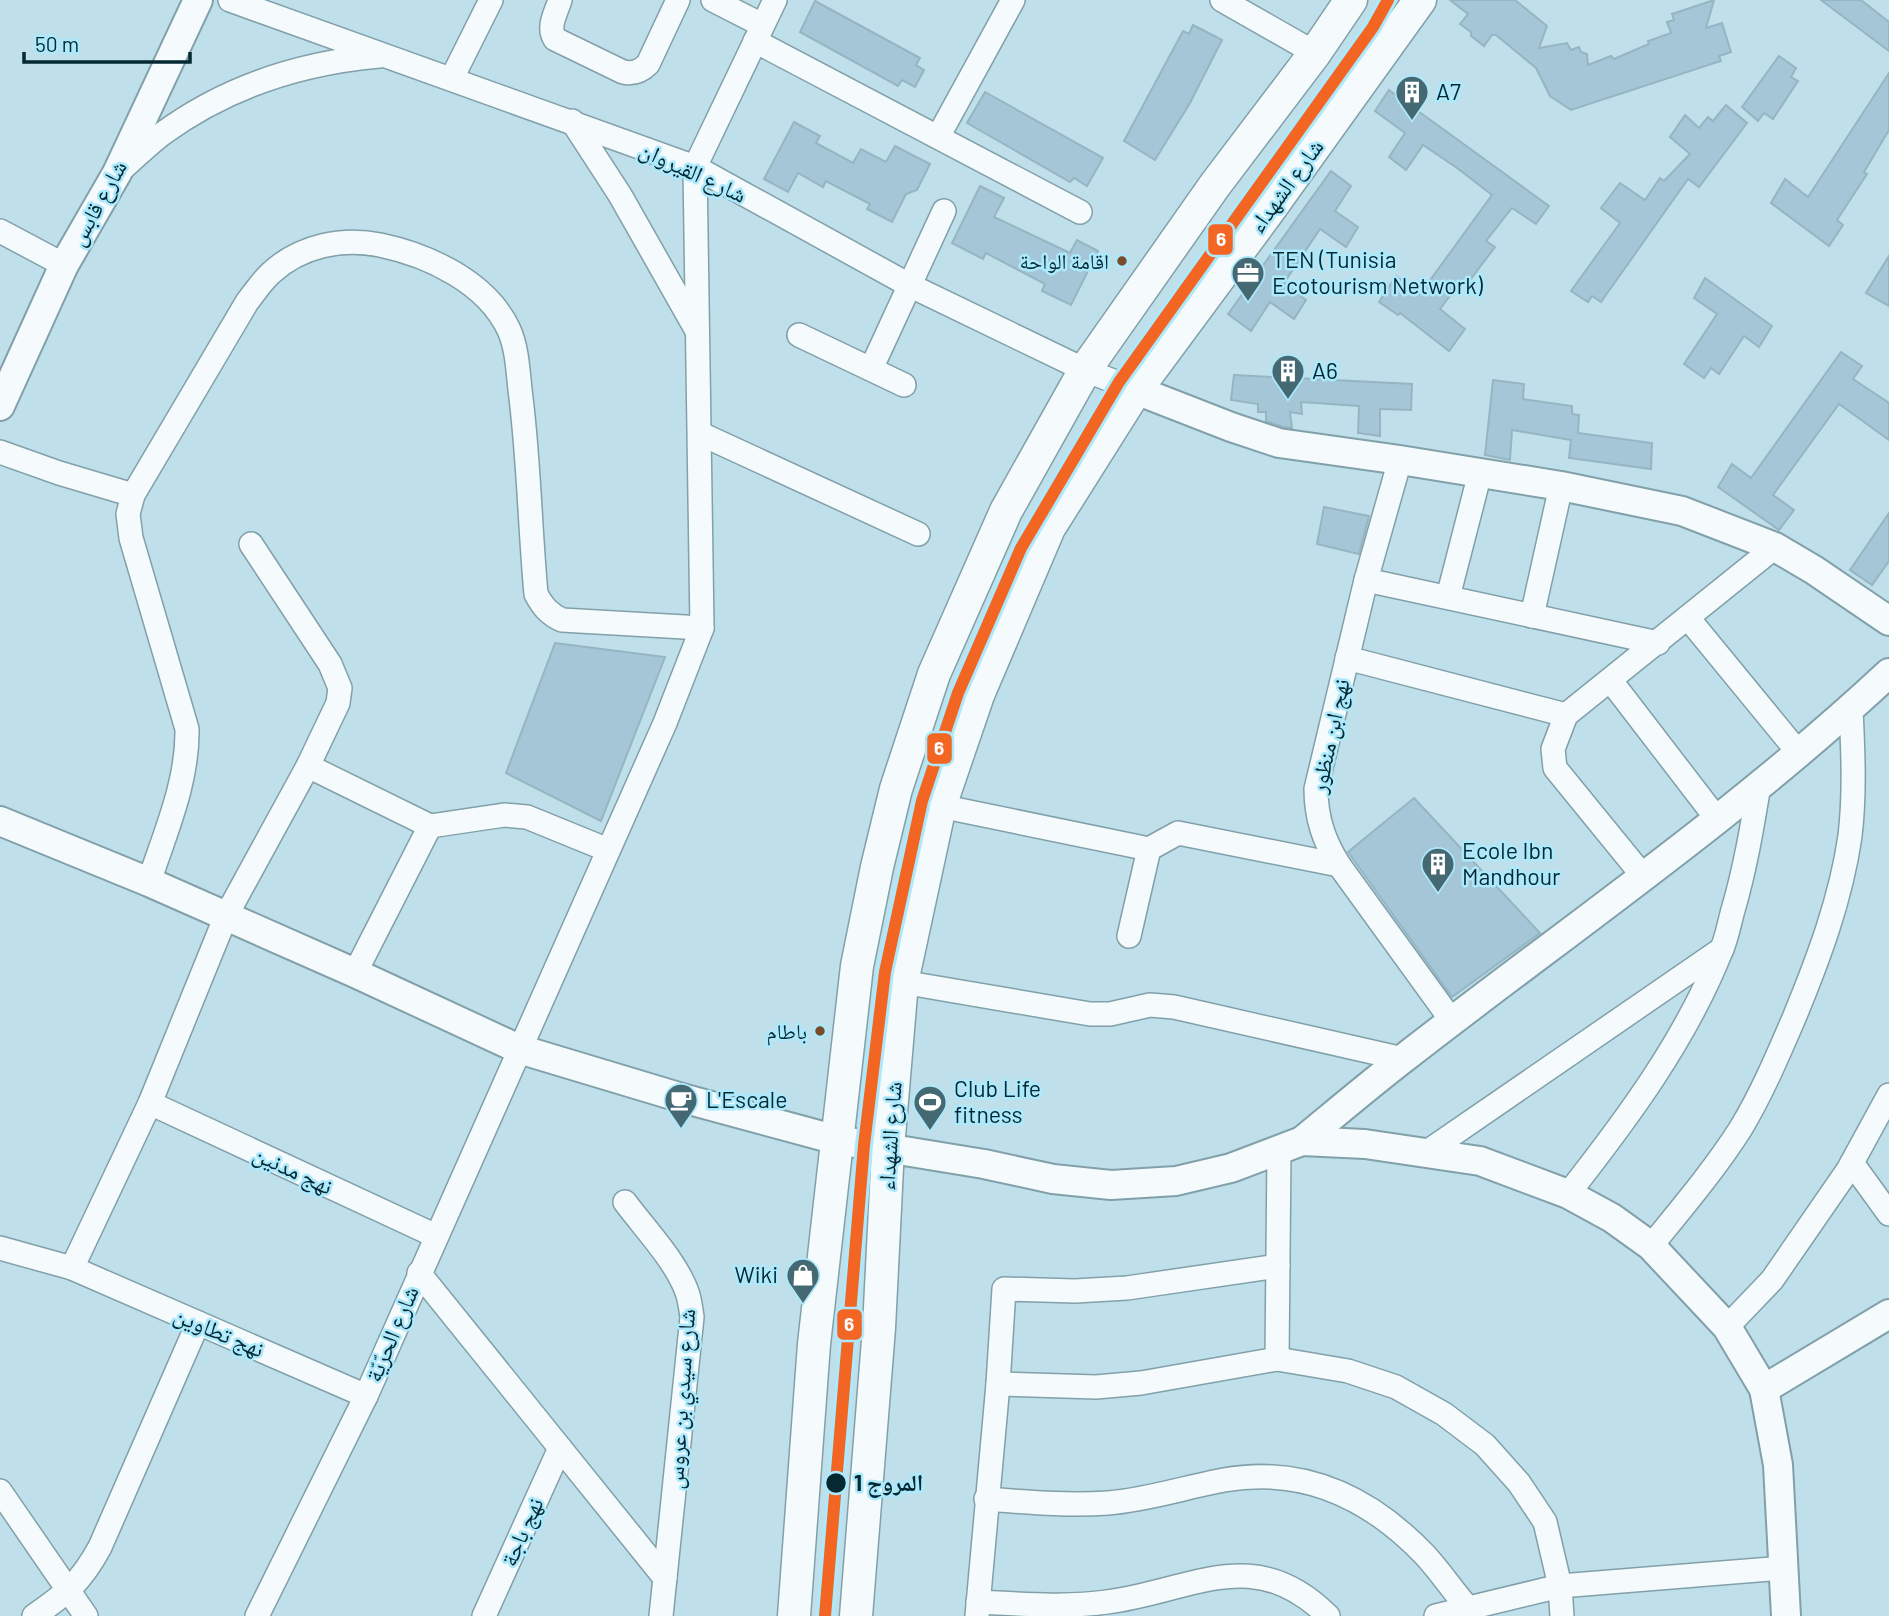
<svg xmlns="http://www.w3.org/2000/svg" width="1889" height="1616" font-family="Barlow,'Noto Naskh Arabic',sans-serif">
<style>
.building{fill:#a4c6d7;stroke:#96b5c2;stroke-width:2}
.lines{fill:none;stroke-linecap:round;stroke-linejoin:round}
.minor-casing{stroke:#81a0a9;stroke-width:26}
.tertiary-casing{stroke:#81a0a9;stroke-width:32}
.secondary-casing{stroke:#81a0a9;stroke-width:35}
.minor{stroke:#f5fafc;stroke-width:23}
.tertiary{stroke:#f5fafc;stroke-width:28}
.secondary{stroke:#f5fafc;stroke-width:32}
.rail-1-casing{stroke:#ade9fc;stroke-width:18}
.rail-1{stroke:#f26522;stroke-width:12}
.bus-dot{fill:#7a4b2a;stroke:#ade9fc;stroke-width:2.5}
.stop-dot{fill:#042932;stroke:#ade9fc;stroke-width:2.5}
.labels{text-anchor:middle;stroke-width:5;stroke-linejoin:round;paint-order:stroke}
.bus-label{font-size:21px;fill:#042932;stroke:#ade9fc;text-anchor:end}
.poi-label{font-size:23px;fill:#042932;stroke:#ade9fc;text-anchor:start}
.street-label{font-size:23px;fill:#042932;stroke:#ade9fc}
.stop-label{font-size:23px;font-weight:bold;fill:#042932;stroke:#ade9fc;text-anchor:start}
.line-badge{stroke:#ade9fc;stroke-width:2.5}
.badge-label{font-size:19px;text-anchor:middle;font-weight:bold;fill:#fff}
</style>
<rect width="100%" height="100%" fill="#bfe0ea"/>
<!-- building -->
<g class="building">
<polygon points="1450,0 1515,0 1547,26 1539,48 1567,43 1571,50 1579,47 1581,52 1587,54 1588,65 1611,56 1614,59 1649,44 1648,41 1671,33 1667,22 1674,20 1672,14 1714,0 1706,28 1722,23 1731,52 1719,56 1721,61 1571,110 1550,96 1536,68 1496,35 1492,35 1484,46 1471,36 1471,32 1460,24 1468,14"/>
<polygon points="1821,0 1861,0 1889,22 1889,51"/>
<polygon points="815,1 920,58 916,65 924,70 915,87 902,80 898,86 800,32"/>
<polygon points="1193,25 1222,40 1190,103 1155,160 1124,141 1183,31 1189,34"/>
<polygon points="1779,56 1796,68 1791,77 1798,81 1773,119 1764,113 1758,121 1742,107"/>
<polygon points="1889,73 1889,130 1864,172 1867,174 1837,220 1843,225 1829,246 1771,203 1785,179 1808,197"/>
<polygon points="1389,90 1549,206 1536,224 1512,208 1486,241 1495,247 1467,284 1462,280 1440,309 1465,329 1449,351 1400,313 1398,315 1379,302 1396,276 1420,294 1492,195 1457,168 1423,145 1406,170 1389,157 1405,133 1375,111"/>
<polygon points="985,92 1103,158 1087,186 1074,178 1070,182 967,123"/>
<polygon points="1726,105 1747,123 1699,187 1688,179 1601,302 1592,296 1588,302 1571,291 1620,223 1601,208 1620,183 1645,200 1660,178 1664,181 1690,154 1670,137 1685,115 1699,128 1708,117 1713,121"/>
<polygon points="794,122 820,136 816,143 853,163 861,149 886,162 895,146 930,164 917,190 906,194 892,222 867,209 870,204 826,181 823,187 798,173 788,192 764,179"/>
<polygon points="1331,171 1351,186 1335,211 1358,227 1346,247 1320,229 1284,283 1306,300 1294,319 1270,302 1251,331 1228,314"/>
<polygon points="980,186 1004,198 994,217 1070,253 1077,240 1098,251 1071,305 1042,291 1045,284 986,253 983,259 952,243"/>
<polygon points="1889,256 1889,306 1866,293"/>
<polygon points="1705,278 1772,326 1759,347 1744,336 1719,374 1711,368 1704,378 1684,364 1717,314 1694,298"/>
<polygon points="1841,352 1862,366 1853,379 1889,403 1889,440 1839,404 1773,495 1794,510 1779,530 1718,487 1732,464 1751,478"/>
<polygon points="1234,375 1412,384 1411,410 1380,409 1380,436 1358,433 1359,406 1301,402 1302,414 1290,412 1292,428 1283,427 1266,421 1266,412 1258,412 1258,404 1231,400"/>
<polygon points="1493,380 1524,384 1523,399 1572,406 1572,414 1579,415 1578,433 1652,443 1651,469 1569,458 1571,440 1512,430 1510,460 1485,455"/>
<polygon points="1324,507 1369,516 1359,554 1317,544"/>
<polygon points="1889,513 1889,561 1872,585 1850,570"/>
<polygon points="555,643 665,657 601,821 506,773"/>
<polygon points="1414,798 1540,933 1452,997 1348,852"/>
</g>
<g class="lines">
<defs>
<g id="minor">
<polyline points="230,0 695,167 909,285 1085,370 1136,390"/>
<path d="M560,0C556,13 547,27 555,39L623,72C633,74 640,72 648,64L678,0"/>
<polyline points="713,0 762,25"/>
<polyline points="1222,0 1315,53"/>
<polyline points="755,41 1080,212"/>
<polyline points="452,78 491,0"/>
<polyline points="572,121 620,195 696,329"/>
<polyline points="938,137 1013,0"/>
<path d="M121,170C134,158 148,145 162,134C226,87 300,63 379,56"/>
<polyline points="0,231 64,265"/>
<polyline points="799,335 904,385"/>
<polyline points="871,369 944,211"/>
<polyline points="701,434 918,534"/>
<polyline points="0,452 59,473 133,495"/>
<path d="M1400,460L1366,580L1316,789C1316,818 1324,841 1339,865L1452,1021"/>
<polyline points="1366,580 1658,643"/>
<polyline points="1448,597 1480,473"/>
<polyline points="1532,616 1561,486"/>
<polyline points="1688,618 1798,752"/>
<polyline points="1347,658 1566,715 1775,547"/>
<polyline points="1611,681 1717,819"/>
<polyline points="1566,715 1553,749 1555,768 1643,876"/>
<polyline points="308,766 430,826 355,973"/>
<polyline points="940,806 1149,849 1178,833 1339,865"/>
<polyline points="430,826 504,815 527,817 608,850"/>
<path d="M149,882C165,833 188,782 187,729L131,538L128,514L133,495L247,302C255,292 262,281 271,273C300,246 342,237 380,245C428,255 487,282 509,330C518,350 518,376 521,398C529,463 530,529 536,594C543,607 549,614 562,620L702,628"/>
<polyline points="1129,936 1149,849"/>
<polyline points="902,982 1090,1014 1110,1014 1150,1005 1174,1007 1403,1059"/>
<polyline points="150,1103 436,1236"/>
<polyline points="1427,1152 1722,949"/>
<polyline points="1852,1163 1889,1214"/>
<path d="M1568,1194C1627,1119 1685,1041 1721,951C1727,938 1729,924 1733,910C1745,869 1752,828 1759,785"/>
<path d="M625,1202C645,1229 678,1263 688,1295C690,1302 691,1310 692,1317L661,1616"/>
<path d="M1651,1246C1682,1208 1715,1169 1741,1128C1762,1093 1778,1055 1794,1018C1818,960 1841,899 1850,836C1855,794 1853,751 1851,709"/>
<polyline points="0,1248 72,1268 366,1396"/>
<polyline points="72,1268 150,1103 226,916 308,766 338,703 340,688 330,664 251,544"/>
<polyline points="419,1273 665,1578"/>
<polyline points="1727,1327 1772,1280 1848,1170 1889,1095"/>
<polyline points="1277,1359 1279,1151"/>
<polyline points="998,1384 1096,1387 1141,1383 1277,1359 1348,1371 1396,1387 1444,1414 1485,1445 1519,1483 1545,1522 1560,1586 1562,1616"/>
<polyline points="0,1491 86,1616"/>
<path d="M986,1499C1026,1502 1068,1506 1108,1503C1147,1500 1186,1487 1224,1480C1303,1466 1369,1497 1424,1554C1440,1571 1453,1591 1468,1608V1616"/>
<path d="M978,1602C1020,1604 1065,1608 1107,1602C1192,1591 1254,1542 1328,1616"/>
<path d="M34,1616C67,1593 81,1582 100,1547L198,1323"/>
<polyline points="257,1616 366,1396 665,723 702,628 695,167 775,0"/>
<polyline points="484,1616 560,1448"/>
<polyline points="977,1616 998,1384 1004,1289 1075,1291 1127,1288 1278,1266"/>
<polyline points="1436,1616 1560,1586 1783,1568"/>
</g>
<g id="tertiary">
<polyline points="1136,390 1231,427 1279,443 1400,460 1561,486 1682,511 1775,547 1814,570 1889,621"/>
<polyline points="0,406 64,265 117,173 198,0"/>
<polyline points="0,821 149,882 355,973 519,1049 682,1098 837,1140 984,1164 1053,1179 1111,1185 1176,1181 1231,1168 1302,1141 1365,1144 1480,1161 1568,1194 1612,1218 1651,1246 1727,1327 1764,1389 1778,1465 1786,1616"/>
<path d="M1302,1141C1336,1113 1369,1085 1404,1058C1567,931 1738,814 1889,673"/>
<polyline points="1764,1389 1889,1314"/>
</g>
<g id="secondary">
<polyline points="794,1616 814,1344 857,966 877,867 896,789 934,674 1006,511 1085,370 1215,185 1315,53 1351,0"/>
<polyline points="856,1616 879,1328 888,1148 902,982 940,806 978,695 1049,528 1136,390 1267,213 1420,0"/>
</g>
</defs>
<!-- minor casing -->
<use href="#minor" class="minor-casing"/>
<!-- tertiary casing -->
<use href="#tertiary" class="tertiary-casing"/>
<!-- secondary casing -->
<use href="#secondary" class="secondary-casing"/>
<!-- minor -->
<use href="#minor" class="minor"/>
<!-- tertiary -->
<use href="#tertiary" class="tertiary"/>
<!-- secondary -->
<use href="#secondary" class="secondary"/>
<defs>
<polyline id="rail-1" points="825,1616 864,1145 885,972 922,801 958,693 1021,548 1119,382 1373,27 1388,0"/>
</defs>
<!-- rail-1 casing -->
<use href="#rail-1" class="rail-1-casing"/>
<!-- rail-1 -->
<use href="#rail-1" class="rail-1"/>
</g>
<!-- icons -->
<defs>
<symbol id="building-pin" viewBox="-11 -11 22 30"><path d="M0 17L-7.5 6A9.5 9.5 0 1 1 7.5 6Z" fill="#456972" stroke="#ade9fc"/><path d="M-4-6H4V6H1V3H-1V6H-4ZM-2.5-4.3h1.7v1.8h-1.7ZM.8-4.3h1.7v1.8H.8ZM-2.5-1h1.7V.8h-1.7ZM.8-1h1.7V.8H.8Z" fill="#fff"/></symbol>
<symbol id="office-pin" viewBox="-11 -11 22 30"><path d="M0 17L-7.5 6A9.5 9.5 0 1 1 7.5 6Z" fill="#456972" stroke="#ade9fc"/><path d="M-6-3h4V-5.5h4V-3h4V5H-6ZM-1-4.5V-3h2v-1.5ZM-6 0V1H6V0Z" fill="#fff"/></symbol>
<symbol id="cafe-pin" viewBox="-11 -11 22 30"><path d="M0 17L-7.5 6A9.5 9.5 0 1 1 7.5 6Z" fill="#456972" stroke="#ade9fc"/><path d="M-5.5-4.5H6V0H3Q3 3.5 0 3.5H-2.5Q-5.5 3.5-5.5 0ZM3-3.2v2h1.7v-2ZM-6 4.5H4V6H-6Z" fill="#fff"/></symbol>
<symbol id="stadium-pin" viewBox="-11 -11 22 30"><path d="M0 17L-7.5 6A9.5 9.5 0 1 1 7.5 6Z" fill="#456972" stroke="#ade9fc"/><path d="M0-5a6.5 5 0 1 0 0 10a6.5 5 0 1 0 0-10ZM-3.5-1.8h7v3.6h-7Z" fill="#fff"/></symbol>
<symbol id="shop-pin" viewBox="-11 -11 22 30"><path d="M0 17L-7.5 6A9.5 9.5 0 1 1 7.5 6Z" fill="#456972" stroke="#ade9fc"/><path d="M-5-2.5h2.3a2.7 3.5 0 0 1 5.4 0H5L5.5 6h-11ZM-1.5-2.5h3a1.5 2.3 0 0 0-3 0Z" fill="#fff"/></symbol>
</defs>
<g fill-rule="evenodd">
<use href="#building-pin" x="1393" y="73" width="38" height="52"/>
<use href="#office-pin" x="1229" y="254" width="38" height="52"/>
<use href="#building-pin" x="1269" y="352" width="38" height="52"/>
<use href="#building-pin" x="1419" y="845" width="38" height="52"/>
<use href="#cafe-pin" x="662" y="1081" width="38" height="52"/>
<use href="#stadium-pin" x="911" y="1083" width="38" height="52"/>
<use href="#shop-pin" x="784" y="1256" width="38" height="52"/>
</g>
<!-- markers -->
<g class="bus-dot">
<circle cx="1122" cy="261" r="6"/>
<circle cx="820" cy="1031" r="6"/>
</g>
<circle class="stop-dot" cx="836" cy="1483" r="11"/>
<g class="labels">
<!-- bus labels -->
<g class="bus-label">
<text x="1109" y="269">اقامة الواحة</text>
<text x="807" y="1039">باطام</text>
</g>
<!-- poi labels -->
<g class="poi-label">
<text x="1436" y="100">A7</text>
<text x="1272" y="268">TEN (Tunisia<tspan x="1272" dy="26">Ecotourism Network)</tspan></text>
<text x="1312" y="379">A6</text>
<text x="1462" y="859">Ecole Ibn<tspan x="1462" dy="26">Mandhour</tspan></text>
<text x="954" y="1097">Club Life<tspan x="954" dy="26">fitness</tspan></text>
<text x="706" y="1108">L'Escale</text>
<text x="778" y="1283" text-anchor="end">Wiki</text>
</g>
<!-- street labels -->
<g class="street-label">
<text transform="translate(693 172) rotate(25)" y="8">شارع القيروان</text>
<text transform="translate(1286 186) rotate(-54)" y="8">شارع الشهداء</text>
<text transform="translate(98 203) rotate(-61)" y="8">شارع قابس</text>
<text transform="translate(1330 736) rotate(-78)" y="8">نهج ابن منظور</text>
<text transform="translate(890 1136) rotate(-86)" y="8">شارع الشهداء</text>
<text transform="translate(293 1170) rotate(25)" y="8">نهج مدنين</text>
<text transform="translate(219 1332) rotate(23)" y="8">نهج تطاوين</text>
<text transform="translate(392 1334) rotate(-67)" y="8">شارع الحرّيّة</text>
<text transform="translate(681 1399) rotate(-86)" y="8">شارع سيدي بن عروس</text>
<text transform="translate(522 1532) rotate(-66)" y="8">نهج باجة</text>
</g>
<!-- stop labels -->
<g class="stop-label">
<text x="854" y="1491">المروج 1</text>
</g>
</g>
<g class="line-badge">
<rect x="1207" y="223" width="27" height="33" rx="7" fill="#f26522"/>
<rect x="926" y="732" width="27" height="33" rx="7" fill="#f26522"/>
<rect x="836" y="1308" width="27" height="33" rx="7" fill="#f26522"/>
</g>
<g class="badge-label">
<text x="1221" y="246">6</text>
<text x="939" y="755">6</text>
<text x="849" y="1331">6</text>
</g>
<!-- scale -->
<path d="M24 52v10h166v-10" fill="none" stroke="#042932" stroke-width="3.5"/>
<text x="35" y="52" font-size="21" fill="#042932" stroke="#ade9fc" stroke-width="5" paint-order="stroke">50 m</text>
</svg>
